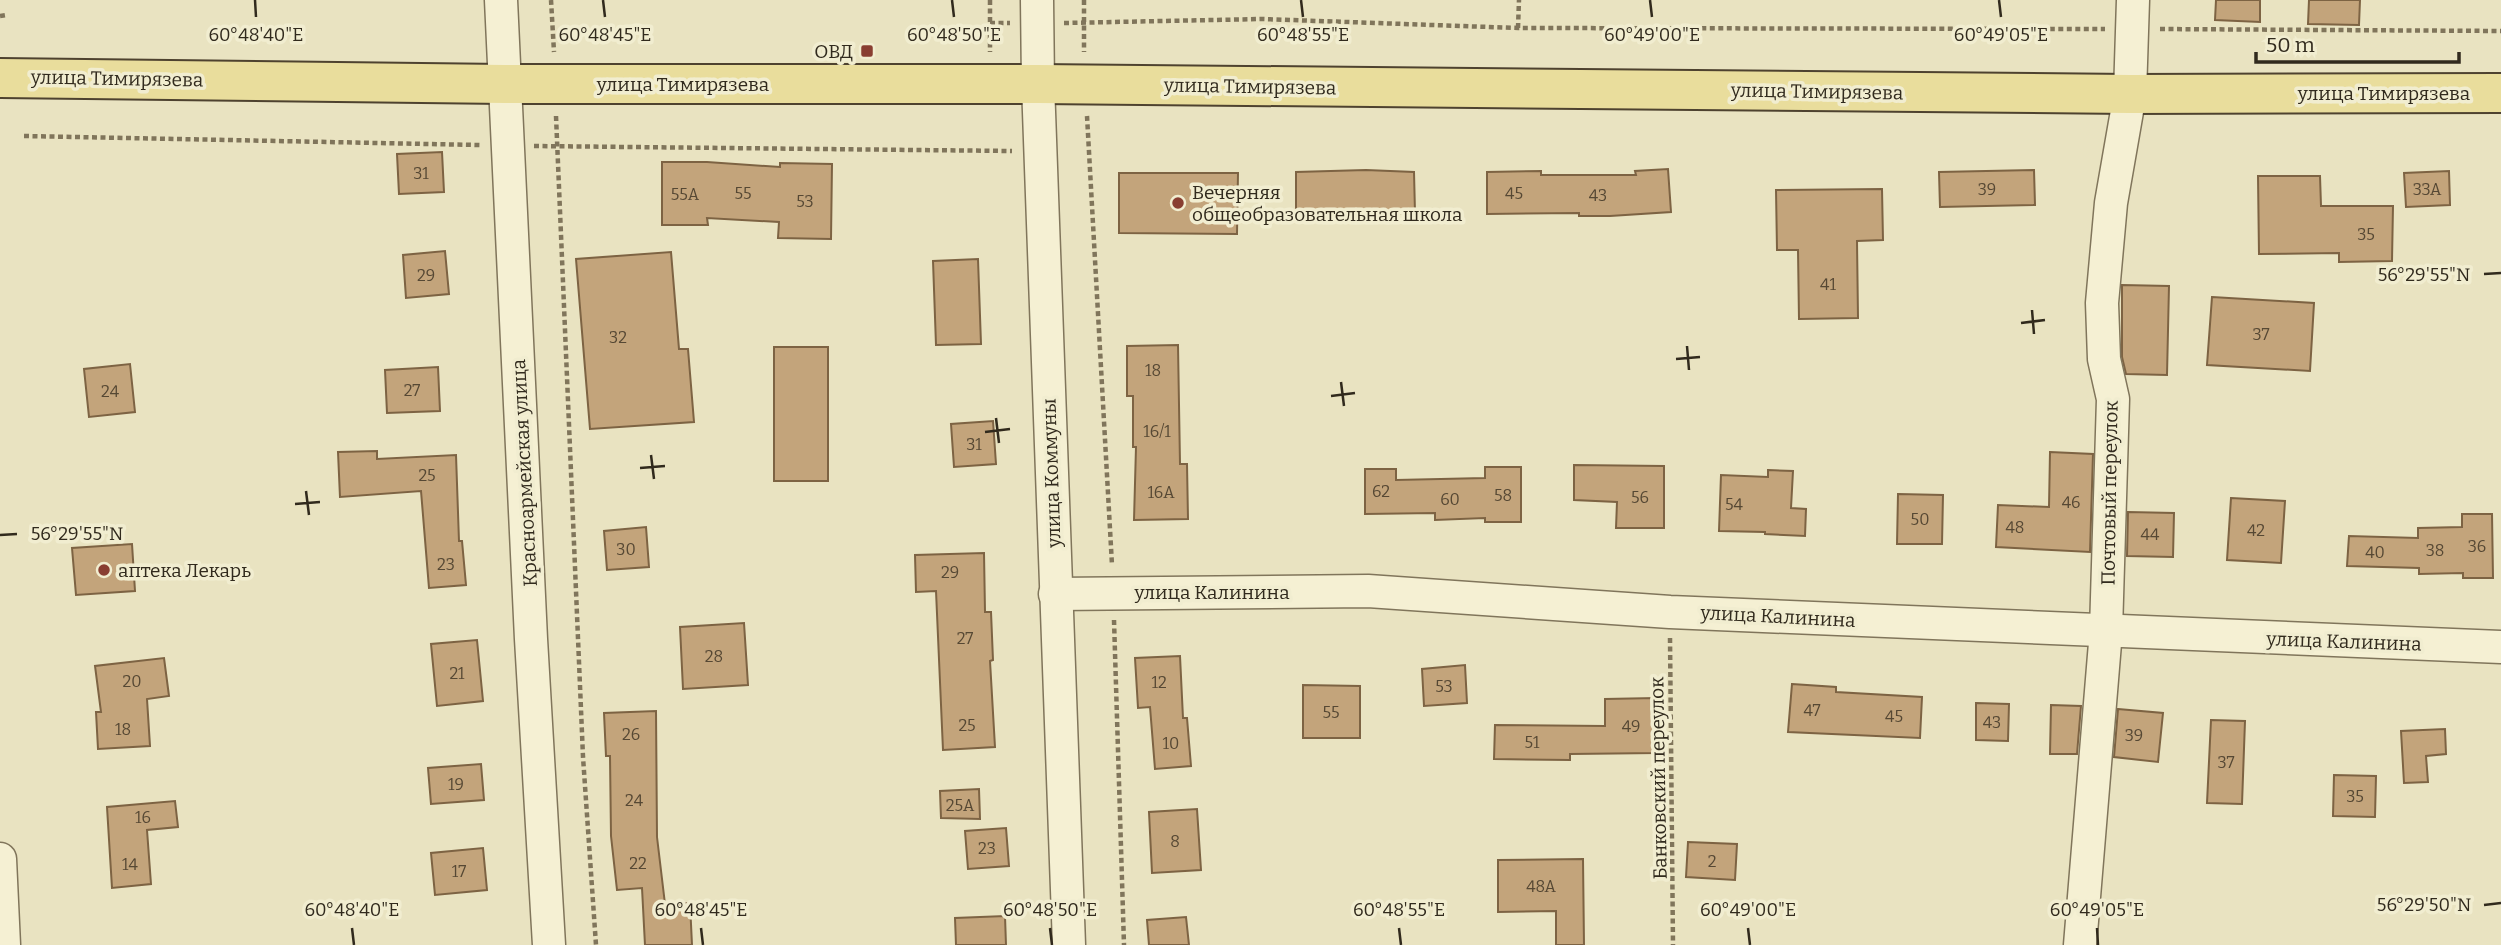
<svg xmlns="http://www.w3.org/2000/svg" width="2501" height="945" font-family="Bitter,serif">
<style>
.building{fill:#c3a47b;stroke:#7d6343;stroke-width:2}
.lines{fill:none;stroke-linecap:round;stroke-linejoin:round}
.minor-casing{stroke:#80755b;stroke-width:35}
.major-casing{stroke:#4e422f;stroke-width:42}
.path{stroke:#80755b;stroke-width:4.5;stroke-dasharray:5 3.5;stroke-linecap:butt}
.minor{stroke:#f5f0d3;stroke-width:32}
.major{stroke:#e9dd9c;stroke-width:38}
.ticks{fill:none;stroke:#312a1d;stroke-width:2.5}
.poi-dot{fill:#893e31;stroke:#f1edd0;stroke-width:2.5}
.labels{text-anchor:middle;stroke-width:7;stroke-linejoin:round;paint-order:stroke}
.number-label{font-size:16px;fill:#564834}
.poi-label{font-size:19px;fill:#312a1d;stroke:#f1edd0;text-anchor:start}
.street-label{font-size:19px;fill:#312a1d;stroke:#f1edd0}
.ticks-label{font-size:18px;text-anchor:middle;fill:#312a1d;stroke:#f1edd0;stroke-width:7;stroke-linejoin:round;paint-order:stroke}
</style>
<rect width="100%" height="100%" fill="#e9e3c1"/>
<!-- building -->
<g class="building">
<polygon points="2216,0 2260,0 2260,22 2215,20"/>
<polygon points="2309,0 2360,0 2359,25 2308,24"/>
<polygon points="442,152 444,192 399,194 397,154"/>
<polygon points="662,162 707,162 780,167 780,163 832,164 831,239 778,238 779,222 707,218 708,225 662,225"/>
<polygon points="1668,169 1671,212 1610,216 1579,216 1579,213 1487,214 1487,172 1541,171 1541,175 1636,175 1635,171"/>
<polygon points="1366,170 1414,172 1415,213 1296,216 1296,172"/>
<polygon points="2034,170 2035,205 1940,207 1939,172"/>
<polygon points="2449,171 2450,205 2406,207 2404,173"/>
<polygon points="1119,173 1238,173 1237,234 1119,233"/>
<polygon points="2258,176 2320,176 2321,206 2393,206 2392,261 2339,262 2339,253 2259,254"/>
<polygon points="1882,189 1883,240 1857,241 1858,318 1799,319 1798,250 1777,250 1776,190"/>
<polygon points="445,251 449,294 406,298 403,255"/>
<polygon points="671,252 679,349 688,349 694,422 590,429 576,259"/>
<polygon points="978,259 981,344 936,345 933,261"/>
<polygon points="2122,285 2169,286 2167,375 2126,374 2122,357"/>
<polygon points="2212,297 2314,303 2310,371 2207,365"/>
<polygon points="1178,345 1180,464 1187,464 1188,519 1134,520 1136,447 1133,447 1133,396 1127,396 1127,346"/>
<rect x="774" y="347" width="54" height="134"/>
<polygon points="130,364 135,412 89,417 84,369"/>
<polygon points="438,367 440,411 387,413 385,370"/>
<polygon points="993,421 996,464 954,467 951,424"/>
<polygon points="377,451 377,459 456,455 459,541 462,541 466,585 429,588 421,491 340,497 338,452"/>
<polygon points="2050,452 2093,454 2090,552 1996,547 1998,505 2049,507"/>
<polygon points="1574,465 1664,466 1664,528 1616,528 1617,502 1574,500"/>
<polygon points="1485,467 1521,467 1521,522 1485,522 1485,518 1435,520 1435,513 1365,514 1365,469 1396,469 1396,480 1485,478"/>
<polygon points="1768,470 1793,471 1791,508 1806,509 1805,536 1765,534 1765,532 1719,531 1721,475 1768,477"/>
<polygon points="1898,494 1943,495 1942,544 1897,544"/>
<polygon points="2231,498 2285,501 2281,563 2227,560"/>
<polygon points="2128,512 2174,513 2173,557 2127,556"/>
<polygon points="2462,514 2492,514 2493,578 2463,578 2463,573 2419,574 2419,568 2347,566 2349,536 2418,538 2418,528 2462,527"/>
<polygon points="646,527 649,567 607,570 604,531"/>
<polygon points="132,544 135,591 76,595 72,548"/>
<polygon points="984,553 985,612 991,612 993,660 990,661 995,747 943,750 936,591 916,592 915,555"/>
<polygon points="744,623 748,685 683,689 680,627"/>
<polygon points="477,640 483,701 437,706 431,644"/>
<polygon points="1180,656 1183,718 1187,718 1191,766 1155,769 1150,707 1138,708 1135,658"/>
<polygon points="164,658 169,696 147,699 150,746 98,749 96,712 101,712 95,666"/>
<polygon points="1465,665 1467,703 1424,706 1422,669"/>
<polygon points="1792,684 1836,687 1836,692 1922,697 1920,738 1788,732"/>
<polygon points="1303,685 1360,686 1360,738 1303,738"/>
<polygon points="1656,698 1657,753 1570,754 1570,760 1494,759 1495,725 1605,726 1605,699"/>
<polygon points="1976,703 2009,704 2008,741 1976,740"/>
<polygon points="2051,705 2081,706 2077,754 2050,754"/>
<polygon points="2118,709 2163,713 2158,762 2114,757"/>
<polygon points="656,711 657,837 665,904 690,903 692,945 645,945 642,888 617,890 611,836 610,756 606,756 604,713"/>
<polygon points="2211,720 2245,721 2242,804 2207,803"/>
<polygon points="2445,729 2446,754 2426,756 2428,782 2404,783 2401,731"/>
<polygon points="481,764 484,800 431,804 428,768"/>
<polygon points="2334,775 2376,776 2375,817 2333,816"/>
<polygon points="979,789 980,819 941,818 940,791"/>
<polygon points="175,801 178,827 147,830 151,884 112,888 107,807"/>
<polygon points="1197,809 1201,870 1152,873 1149,812"/>
<polygon points="1006,828 1009,866 968,869 965,831"/>
<polygon points="1688,842 1737,844 1735,880 1686,877"/>
<polygon points="483,848 487,890 435,895 431,853"/>
<polygon points="1583,859 1584,945 1556,945 1556,911 1498,912 1498,860"/>
<polygon points="1005,916 1006,945 956,945 955,918"/>
<polygon points="1186,917 1189,945 1149,945 1147,920"/>
</g>
<g class="lines">
<defs>
<g id="minor">
<polyline points="501,0 531,639 549,945"/>
<polyline points="1037,0 1038,84 1069,945"/>
<polyline points="1055,594 1368,591 1670,612 2501,647"/>
<polyline points="0,859 4,945"/>
<polyline points="2080,945 2106,631 2113,399 2104,359 2102,303 2111,203 2130,94 2133,0"/>
</g>
<polyline id="major" points="0,78 505,84 1038,84 2130,94 2501,93"/>
</defs>
<!-- minor casing -->
<use href="#minor" class="minor-casing"/>
<!-- major casing -->
<use href="#major" class="major-casing"/>
<!-- path -->
<g class="path">
<polyline points="551,0 554,52"/>
<polyline points="990,0 990,52"/>
<polyline points="1084,0 1084,52"/>
<polyline points="0,16 6,15"/>
<polyline points="990,23 1010,23"/>
<polyline points="1064,23 1262,19 1518,28 2105,29"/>
<polyline points="1518,28 1519,0"/>
<polyline points="2160,29 2501,31"/>
<polyline points="556,116 583,757 596,945"/>
<polyline points="1087,116 1112,565"/>
<polyline points="24,136 480,145"/>
<polyline points="534,146 1012,151"/>
<polyline points="1114,620 1124,945"/>
<polyline points="1670,638 1673,945"/>
</g>
<!-- minor -->
<use href="#minor" class="minor"/>
<!-- major -->
<use href="#major" class="major"/>
</g>
<!-- ticks -->
<path class="ticks" d="M255,0L256,17M603,0L605,17M952,0L954,17M1301,0L1303,17M1650,0L1652,17M1999,0L2001,17M2484,274L2501,273M2032,310L2034,334M2021,323L2045,320M1687,346L1689,370M1676,359L1700,357M1341,382L1344,406M1331,396L1355,393M996,418L999,443M985,432L1010,429M651,455L654,479M640,468L665,466M306,491L309,515M295,504L320,502M0,535L17,534M2484,905L2501,903M352,928L354,945M701,928L703,945M1050,928L1052,945M1399,928L1401,945M1748,928L1750,945M2097,928L2098,945"/>
<!-- markers -->
<g class="poi-dot">
<rect x="860" y="44" width="14" height="14" rx="3.5"/>
<circle cx="1178" cy="203" r="7"/>
<circle cx="104" cy="570" r="7"/>
</g>
<g class="labels">
<!-- number labels -->
<g class="number-label">
<text x="421" y="179">31</text>
<text x="1987" y="195">39</text>
<text x="2427" y="195">33А</text>
<text x="743" y="199">55</text>
<text x="1514" y="199">45</text>
<text x="685" y="200">55А</text>
<text x="1598" y="201">43</text>
<text x="805" y="207">53</text>
<text x="2366" y="240">35</text>
<text x="426" y="281">29</text>
<text x="1828" y="290">41</text>
<text x="2261" y="340">37</text>
<text x="618" y="343">32</text>
<text x="1153" y="376">18</text>
<text x="412" y="396">27</text>
<text x="110" y="397">24</text>
<text x="1157" y="437">16/1</text>
<text x="974" y="450">31</text>
<text x="427" y="481">25</text>
<text x="1381" y="497">62</text>
<text x="1161" y="498">16А</text>
<text x="1503" y="501">58</text>
<text x="1640" y="503">56</text>
<text x="1450" y="505">60</text>
<text x="2071" y="508">46</text>
<text x="1734" y="510">54</text>
<text x="1920" y="525">50</text>
<text x="2015" y="533">48</text>
<text x="2256" y="536">42</text>
<text x="2150" y="540">44</text>
<text x="2477" y="552">36</text>
<text x="626" y="555">30</text>
<text x="2435" y="556">38</text>
<text x="2375" y="558">40</text>
<text x="446" y="570">23</text>
<text x="950" y="578">29</text>
<text x="965" y="644">27</text>
<text x="714" y="662">28</text>
<text x="457" y="679">21</text>
<text x="132" y="687">20</text>
<text x="1159" y="688">12</text>
<text x="1444" y="692">53</text>
<text x="1812" y="716">47</text>
<text x="1331" y="718">55</text>
<text x="1894" y="722">45</text>
<text x="1992" y="728">43</text>
<text x="967" y="731">25</text>
<text x="1631" y="732">49</text>
<text x="123" y="735">18</text>
<text x="631" y="740">26</text>
<text x="2134" y="741">39</text>
<text x="1532" y="748">51</text>
<text x="1171" y="749">10</text>
<text x="2226" y="768">37</text>
<text x="456" y="790">19</text>
<text x="2355" y="802">35</text>
<text x="634" y="806">24</text>
<text x="960" y="811">25А</text>
<text x="143" y="823">16</text>
<text x="1175" y="847">8</text>
<text x="987" y="854">23</text>
<text x="1712" y="867">2</text>
<text x="638" y="869">22</text>
<text x="130" y="870">14</text>
<text x="459" y="877">17</text>
<text x="1541" y="892">48А</text>
</g>
<!-- poi labels -->
<g class="poi-label">
<text x="853" y="58" text-anchor="end">ОВД</text>
<text x="1192" y="199">Вечерняя<tspan x="1192" dy="22">общеобразовательная школа</tspan></text>
<text x="118" y="577">аптека Лекарь</text>
</g>
<!-- street labels -->
<g class="street-label">
<text transform="translate(117 78) rotate(1)" y="7">улица Тимирязева</text>
<text x="683" y="91">улица Тимирязева</text>
<text transform="translate(1250 86) rotate(1)" y="7">улица Тимирязева</text>
<text transform="translate(1817 91) rotate(1)" y="7">улица Тимирязева</text>
<text x="2384" y="100">улица Тимирязева</text>
<text transform="translate(524 473) rotate(-93)" y="7">Красноармейская улица</text>
<text transform="translate(1051 473) rotate(-92)" y="7">улица Коммуны</text>
<text transform="translate(2109 493) rotate(-89)" y="7">Почтовый переулок</text>
<text x="1212" y="599">улица Калинина</text>
<text transform="translate(1778 616) rotate(3)" y="7">улица Калинина</text>
<text transform="translate(2344 641) rotate(2)" y="7">улица Калинина</text>
<text transform="translate(1658 778) rotate(-91)" y="7">Банковский переулок</text>
</g>
</g>
<g class="ticks-label">
<text x="256" y="41">60°48'40"E</text>
<text x="605" y="41">60°48'45"E</text>
<text x="954" y="41">60°48'50"E</text>
<text x="1303" y="41">60°48'55"E</text>
<text x="1652" y="41">60°49'00"E</text>
<text x="2001" y="41">60°49'05"E</text>
<text x="2424" y="281">56°29'55"N</text>
<text x="77" y="540">56°29'55"N</text>
<text x="2424" y="911">56°29'50"N</text>
<text x="352" y="916">60°48'40"E</text>
<text x="701" y="916">60°48'45"E</text>
<text x="1050" y="916">60°48'50"E</text>
<text x="1399" y="916">60°48'55"E</text>
<text x="1748" y="916">60°49'00"E</text>
<text x="2097" y="916">60°49'05"E</text>
</g>
<!-- scale -->
<path d="M2256 52v10h203v-10" fill="none" stroke="#312a1d" stroke-width="3.5"/>
<text x="2266" y="52" font-size="21" fill="#312a1d" stroke="#f1edd0" stroke-width="5" paint-order="stroke">50 m</text>
</svg>
